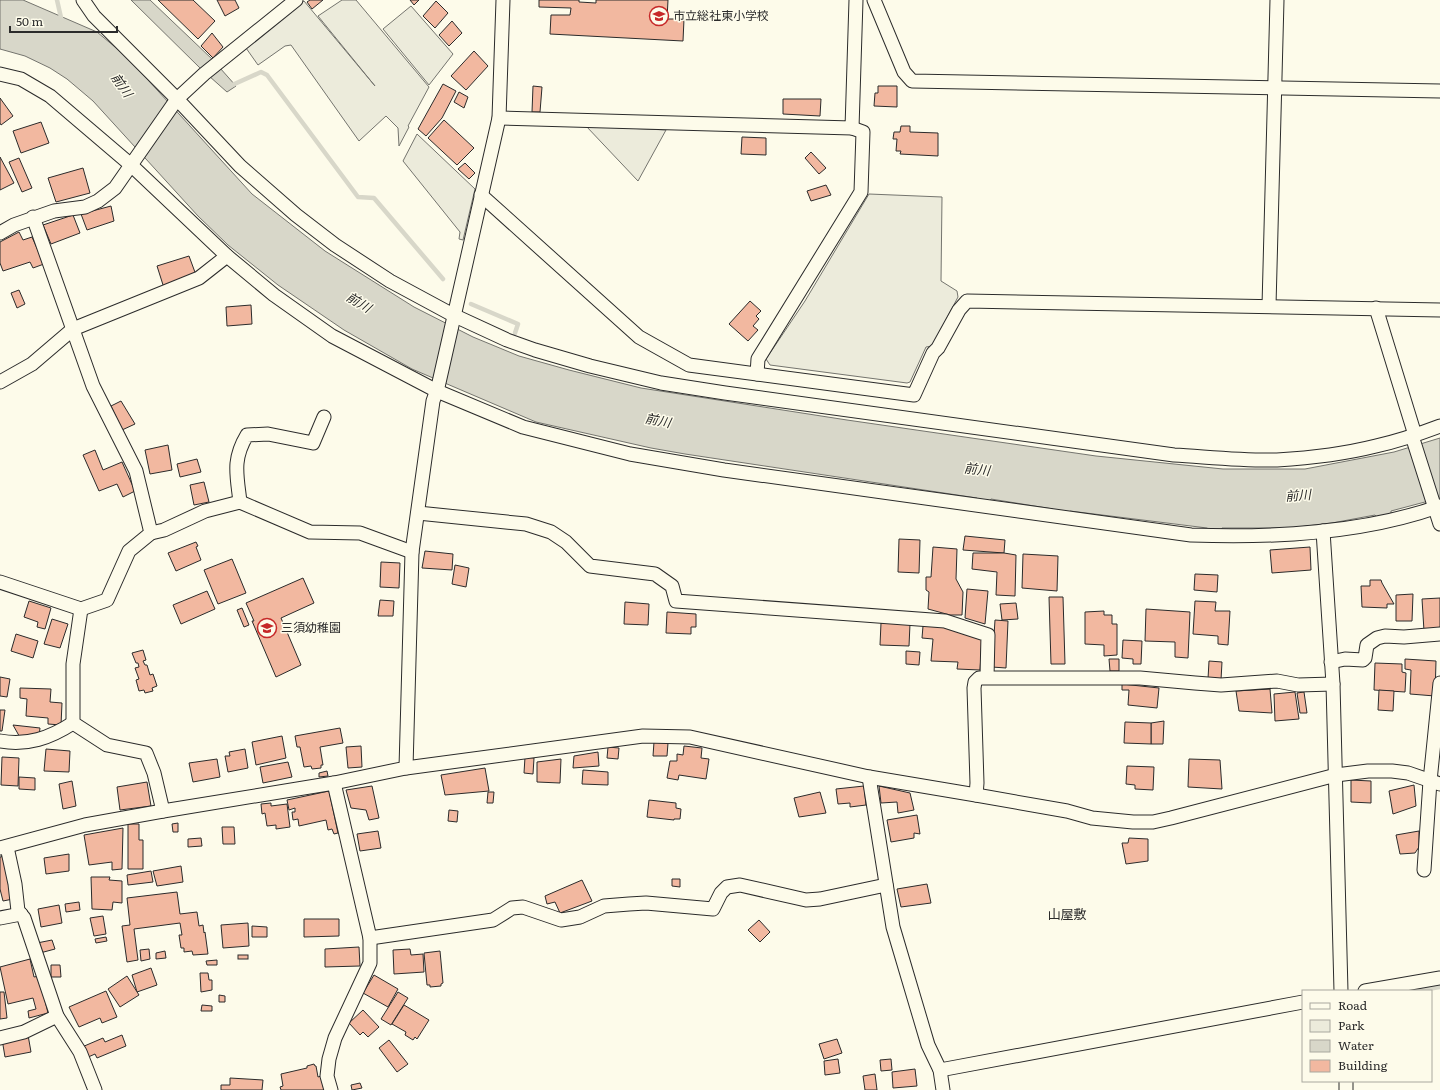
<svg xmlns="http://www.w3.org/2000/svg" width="1440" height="1090" font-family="Literata,'Noto Sans JP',serif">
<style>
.green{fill:#ecebdb;stroke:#74746e}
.water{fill:#d8d7c9;stroke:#74746e}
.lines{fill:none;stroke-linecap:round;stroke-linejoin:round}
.stream{stroke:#d8d7c9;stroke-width:4.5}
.building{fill:#f2b8a0;stroke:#2b2b2b}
.minor-casing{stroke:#2b2b2b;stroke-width:15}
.minor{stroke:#fdfbea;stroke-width:13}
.labels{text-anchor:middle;stroke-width:3;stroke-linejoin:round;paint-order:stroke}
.poi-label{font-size:12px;fill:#2b2b2b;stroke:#fdfbea;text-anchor:start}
.water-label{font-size:13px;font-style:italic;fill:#2b2b2b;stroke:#fdfbea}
.neighbourhood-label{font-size:13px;fill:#2b2b2b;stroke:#fdfbea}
</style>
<rect width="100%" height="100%" fill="#fdfbea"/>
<!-- green -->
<g class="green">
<polygon points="342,0 356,0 429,87 408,126 409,127 399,146 398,128 386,116 359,141 291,45 285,46 258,65 246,48 304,1 375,86 318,16"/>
<polygon points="411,6 453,54 429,85 383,29"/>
<polygon points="586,126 666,130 638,181"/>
<polygon points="417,134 475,189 463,240 459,239 460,232 403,161"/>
<polygon points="869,194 942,197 941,281 957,291 958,297 932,346 926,347 910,382 907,383 770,365 766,359 805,301"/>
</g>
<!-- water -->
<g class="water">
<polygon points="0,0 23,0 97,32 127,57 252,194 325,251 414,307 473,337 519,356 569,370 641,388 847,420 1096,456 1223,469 1305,469 1394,452 1440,438 1440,498 1391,511 1391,516 1378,519 1375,515 1332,523 1290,528 1222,528 1222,531 1210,530 1207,528 1070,511 1069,513 1054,512 1053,509 991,499 989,502 978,501 977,498 685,454 651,448 536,422 412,369 344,330 278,285 228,245 198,216 93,101 67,79 50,68 25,56 0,49"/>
<polygon points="131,0 150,0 212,59 236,86 227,92 200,68"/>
</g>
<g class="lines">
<!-- stream -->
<g class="stream">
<polyline points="57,0 62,22"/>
<polyline points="230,86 261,72 267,75 358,197 374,198 443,279"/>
<polyline points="471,304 518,324 515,333"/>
<polyline points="1416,991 1440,987"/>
</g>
</g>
<!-- building -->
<g class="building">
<polygon points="158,0 193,0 215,21 198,39"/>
<polygon points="217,0 235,0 239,8 225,16"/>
<polygon points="310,0 323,0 312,9 307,2"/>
<polygon points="410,0 419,0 414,5"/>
<polygon points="539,0 579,0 579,2 596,3 596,0 668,0 667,19 684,19 683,41 550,34 551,15 570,15 571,8 539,7"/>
<polygon points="436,1 448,13 435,28 423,16"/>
<polygon points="452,21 462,33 449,46 439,35"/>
<polygon points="212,33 223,47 213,58 201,46"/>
<polygon points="474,51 488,66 466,90 451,76"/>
<polygon points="443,84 456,91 442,118 426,136 418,129"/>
<polygon points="533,86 542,87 540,112 532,112"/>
<polygon points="878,86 897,86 897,107 874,106 875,93 878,93"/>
<polygon points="459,92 468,97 464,108 454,102"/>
<polygon points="0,98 13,116 1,125 0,123"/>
<polygon points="783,99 821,99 820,116 783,114"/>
<polygon points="444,120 474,148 457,165 428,138"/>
<polygon points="41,122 49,143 21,153 13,131"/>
<polygon points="901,126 910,126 910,132 938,133 938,156 900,154 901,151 896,151 897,139 893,139 894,132 900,132"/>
<polygon points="742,137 766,138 766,155 741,154"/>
<polygon points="811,152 826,168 819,174 805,158"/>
<polygon points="0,157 14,183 0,190"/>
<polygon points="19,158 32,188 22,192 9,162"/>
<polygon points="465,163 475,173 469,179 458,169"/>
<polygon points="83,168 90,193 56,202 48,178"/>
<polygon points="826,185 831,195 811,201 807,191"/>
<polygon points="111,206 114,221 87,230 81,214"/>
<polygon points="73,215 80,233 51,244 43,225"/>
<polygon points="19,232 23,240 32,237 44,264 33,268 30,262 3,271 0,263 0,242"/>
<polygon points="189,256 196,275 164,288 157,266"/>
<polygon points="19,290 25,304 17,308 11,293"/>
<polygon points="750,301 761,311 756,316 759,319 753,326 758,330 748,341 729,324"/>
<polygon points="251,305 252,324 227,326 226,307"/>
<polygon points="121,401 135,424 122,430 111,406"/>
<polygon points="168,445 172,470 150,474 145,450"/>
<polygon points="95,450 103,470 122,462 135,491 123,497 117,484 99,491 83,455"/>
<polygon points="197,459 201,472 180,477 177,464"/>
<polygon points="204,482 209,502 194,505 190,485"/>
<polygon points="965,536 1005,540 1004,553 963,550"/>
<polygon points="899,539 920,540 919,573 898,572"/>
<polygon points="196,542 198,546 196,547 201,560 176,571 168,553"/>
<polygon points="933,547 957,549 956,579 963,592 962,615 950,615 928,609 929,592 926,590 926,577 931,577"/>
<polygon points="1310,547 1311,570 1272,573 1270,550"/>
<polygon points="425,551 453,554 452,570 422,568"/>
<polygon points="973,553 1004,553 1016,555 1015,596 996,595 997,572 972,569"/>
<polygon points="1023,554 1058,556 1057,591 1022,588"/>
<polygon points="232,559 246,593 218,604 204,570"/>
<polygon points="381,562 400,563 399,588 380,587"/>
<polygon points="455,565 469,568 466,587 452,584"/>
<polygon points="1195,574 1218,575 1217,592 1194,590"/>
<polygon points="303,578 314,603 281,618 301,665 276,677 252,621 254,621 246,603"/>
<polygon points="1370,580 1381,580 1382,583 1394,604 1387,604 1387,608 1362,607 1361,586 1370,586"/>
<polygon points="967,589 988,591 985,624 965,618"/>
<polygon points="207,591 215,609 181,624 173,605"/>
<polygon points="1413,594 1412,621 1396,621 1396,595"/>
<polygon points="1049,597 1063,597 1065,664 1051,664"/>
<polygon points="1440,598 1440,630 1424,631 1422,599"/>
<polygon points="380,600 394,601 393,616 378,616"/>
<polygon points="29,601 51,608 45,629 37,627 38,622 24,617"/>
<polygon points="1195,601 1216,602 1215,611 1230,611 1228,645 1218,644 1218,636 1193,634"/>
<polygon points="625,602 649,604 648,625 624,624"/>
<polygon points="1016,603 1018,619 1002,620 1000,604"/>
<polygon points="242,608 249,625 244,627 237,610"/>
<polygon points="1146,609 1190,612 1188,658 1175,657 1175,642 1145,641"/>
<polygon points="1104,611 1104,615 1112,615 1112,624 1117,624 1117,655 1104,656 1104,645 1085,644 1085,612"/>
<polygon points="667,612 696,614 696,627 691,627 691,634 666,633"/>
<polygon points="52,619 68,624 60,648 44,644"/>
<polygon points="995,620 1008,621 1006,668 992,667"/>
<polygon points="881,623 910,624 909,646 880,645"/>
<polygon points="923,626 943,627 982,639 980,670 957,669 958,662 931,661 933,639 922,638"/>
<polygon points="16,634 38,641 33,658 11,651"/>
<polygon points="1123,640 1142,641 1141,664 1133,664 1133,659 1122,658"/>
<polygon points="143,650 146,660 143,661 145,665 147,665 150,675 153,674 157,686 152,688 153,691 145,693 144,690 139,691 136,680 139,679 135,668 139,667 138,663 136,663 132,653"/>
<polygon points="906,651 920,652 919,665 906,664"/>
<polygon points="1109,659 1119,659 1119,671 1110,671"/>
<polygon points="1405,659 1436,661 1435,696 1410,694 1411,670 1405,669"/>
<polygon points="1209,661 1222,662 1221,680 1208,679"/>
<polygon points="1375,663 1402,664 1402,672 1406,673 1405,692 1374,690"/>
<polygon points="0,677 10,679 7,697 0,696"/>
<polygon points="1122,684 1159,688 1157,708 1128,705 1129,690 1122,690"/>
<polygon points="20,688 51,689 50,702 62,703 61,725 48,724 48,718 26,716 27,699 20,698"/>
<polygon points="1270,689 1272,713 1239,711 1236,691"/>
<polygon points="1379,690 1394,691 1393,711 1378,710"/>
<polygon points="1295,692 1299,719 1275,721 1274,694"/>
<polygon points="1304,692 1307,713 1300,713 1297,693"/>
<polygon points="0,710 5,710 2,731 0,731"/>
<polygon points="1164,721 1163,744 1151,744 1151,723"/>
<polygon points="1125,722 1151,723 1151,744 1124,743"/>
<polygon points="13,725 40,728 39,736 22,741"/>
<polygon points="340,728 343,743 320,747 323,765 321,765 321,768 312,769 311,766 304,767 300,747 297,747 295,736"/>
<polygon points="282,736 286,758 256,765 252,742"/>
<polygon points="654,742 668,743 667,756 653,756"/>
<polygon points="361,746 362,767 348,768 346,747"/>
<polygon points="684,746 702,748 701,758 709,759 706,779 679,775 678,780 667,778 670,761 677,761 677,754 683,755"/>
<polygon points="608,747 619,748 618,759 607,758"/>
<polygon points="46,749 70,751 69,772 44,771"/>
<polygon points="245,749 248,768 228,772 225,756 230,756 229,752"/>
<polygon points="598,752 599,766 573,768 574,756"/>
<polygon points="2,757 19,758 18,786 1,785"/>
<polygon points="525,757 534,758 533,774 524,773"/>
<polygon points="217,759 220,777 193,782 189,763"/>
<polygon points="561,759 560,783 537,782 537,762"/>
<polygon points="1189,759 1220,760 1222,789 1188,787"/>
<polygon points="288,762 292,777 263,783 260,767"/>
<polygon points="1127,766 1154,767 1153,790 1135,789 1135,785 1126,784"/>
<polygon points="485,768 489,791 445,795 441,775"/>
<polygon points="583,770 608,772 608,785 582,784"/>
<polygon points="327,771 328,776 319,777 319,773"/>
<polygon points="19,777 35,778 35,790 19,789"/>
<polygon points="1351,780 1371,781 1371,803 1351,802"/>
<polygon points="72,781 76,806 63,809 59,784"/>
<polygon points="147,782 151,806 120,810 117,787"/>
<polygon points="1414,785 1416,806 1393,814 1389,791"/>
<polygon points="372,786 379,818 369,820 366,810 351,808 346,790"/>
<polygon points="864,786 866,805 850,807 850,803 838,804 836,789"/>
<polygon points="879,786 910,793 914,810 898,813 897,802 881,803"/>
<polygon points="329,791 338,833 334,834 332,829 328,830 326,820 299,826 298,819 293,820 292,812 295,812 295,808 289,810 287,800"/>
<polygon points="488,792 494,792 493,803 487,803"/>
<polygon points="820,792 826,813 799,817 794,798"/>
<polygon points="649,800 676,803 676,808 681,809 680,819 674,819 674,820 647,817"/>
<polygon points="271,803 271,806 287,804 290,827 276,829 276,825 267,826 265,813 262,814 261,804"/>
<polygon points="449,810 458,811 457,822 448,821"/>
<polygon points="917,815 920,834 914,833 914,838 891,842 887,820"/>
<polygon points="178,823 178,832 173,832 172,824"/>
<polygon points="128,824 139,824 139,840 143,840 143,869 128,869"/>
<polygon points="222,827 234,827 235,844 223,844"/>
<polygon points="123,828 122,869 112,870 112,862 89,865 84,835"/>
<polygon points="378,831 381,848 360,851 357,834"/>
<polygon points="1419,831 1419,847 1415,853 1400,854 1396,835"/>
<polygon points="201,838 202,846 188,847 188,839"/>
<polygon points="1129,838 1148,839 1148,861 1126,864 1122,843 1128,843"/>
<polygon points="69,854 69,871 46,874 44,858"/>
<polygon points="5,856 13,899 3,901 0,889 0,857"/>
<polygon points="181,866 183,882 157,886 153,871"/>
<polygon points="151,871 153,882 128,885 127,875"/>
<polygon points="91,877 110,877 109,880 122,881 122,903 113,902 112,910 92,909"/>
<polygon points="672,879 680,879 680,887 672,886"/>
<polygon points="582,880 592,901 560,913 555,902 547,904 545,896"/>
<polygon points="927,884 931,903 901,907 897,889"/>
<polygon points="177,892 180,914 197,912 199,926 203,925 204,933 205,932 208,954 193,955 192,951 184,952 184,948 181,948 179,935 182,935 180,923 134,929 138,960 127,962 122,926 130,925 127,898"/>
<polygon points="79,902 80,910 66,912 65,904"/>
<polygon points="59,905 62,923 41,927 38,909"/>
<polygon points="103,916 106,934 94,936 90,918"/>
<polygon points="304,919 339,919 339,936 304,937"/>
<polygon points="759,920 770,932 760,942 748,930"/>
<polygon points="248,923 249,946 223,948 221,925"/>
<polygon points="252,926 267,927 267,937 252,937"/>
<polygon points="106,937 107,941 96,943 95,939"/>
<polygon points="52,940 55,949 40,953 37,943"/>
<polygon points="359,947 360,966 325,967 325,949"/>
<polygon points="149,949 150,959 141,961 140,950"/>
<polygon points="410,949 411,955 423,954 424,972 394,974 393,950"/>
<polygon points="165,951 166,958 156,959 156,953"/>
<polygon points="440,951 443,983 441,984 441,986 430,987 430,985 427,985 424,953"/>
<rect x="238" y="955" width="10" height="4"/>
<polygon points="30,959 34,977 39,976 48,1013 29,1018 28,1011 36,1009 33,998 8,1004 0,967"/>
<polygon points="217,960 217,965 207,965 206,961"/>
<polygon points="51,965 60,965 61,977 51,977"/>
<polygon points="151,968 157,985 137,992 132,975"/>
<polygon points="200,973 208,973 209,980 212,980 212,990 201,992"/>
<polygon points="374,975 398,989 388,1007 363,993"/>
<polygon points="127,976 139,995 120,1007 108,989"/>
<polygon points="106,991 117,1017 102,1023 100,1018 79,1027 69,1007"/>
<polygon points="0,992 4,992 7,1018 0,1019"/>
<polygon points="398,992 408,998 391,1025 381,1019"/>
<polygon points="219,995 225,996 225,1002 219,1002"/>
<polygon points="202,1005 212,1006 212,1011 201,1011"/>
<polygon points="404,1005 429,1020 417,1039 415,1037 413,1040 405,1035 406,1032 392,1024"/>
<polygon points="363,1010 379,1027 368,1037 363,1032 360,1035 349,1023"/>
<polygon points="28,1035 31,1052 5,1057 2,1039"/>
<polygon points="122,1035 126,1046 97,1058 95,1054 86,1058 82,1047 103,1038 105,1042"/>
<polygon points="837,1039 842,1053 824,1059 819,1044"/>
<polygon points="389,1040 408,1064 397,1072 379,1048"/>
<polygon points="838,1059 840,1073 825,1075 824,1061"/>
<polygon points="891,1059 892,1070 881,1071 880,1060"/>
<polygon points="314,1064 315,1066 316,1066 318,1077 321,1076 324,1090 281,1090 280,1087 283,1086 281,1074 307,1068 307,1066"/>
<polygon points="915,1069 917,1086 893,1088 892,1072"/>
<polygon points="875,1074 877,1090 865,1090 863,1076"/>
<polygon points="230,1078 263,1080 262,1090 221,1090 221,1085 230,1085"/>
<polygon points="360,1083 362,1088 352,1090 351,1085"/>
</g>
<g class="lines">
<defs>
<g id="minor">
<path d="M83,0L94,16L177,99L240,166L296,215L335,245L390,281L453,315L507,340L535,350L590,366L661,383L725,393L1174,455C1208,457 1243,461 1277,460C1310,458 1344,454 1376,446C1398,441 1419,434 1440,426"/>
<polyline points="874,0 904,72 912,81 1440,91"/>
<path d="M0,74L21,79L50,96L131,165L227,256L274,295L332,336L437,391L523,427L630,454L724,470L1191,535C1270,538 1365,533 1440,506"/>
<polyline points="499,118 852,128 856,0"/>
<polyline points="481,195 639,337 689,365 914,395 933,353 938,348 959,310 967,301 1440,310"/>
<polyline points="0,233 14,225 54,211 85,207 98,201 115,188 177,99 204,74 296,0"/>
<polyline points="1269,306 1277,0"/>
<polyline points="1376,308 1415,435"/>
<polyline points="757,374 758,359 861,192 863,132 852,128"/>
<polyline points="0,382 32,364 73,329 199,278 227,256"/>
<polyline points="1412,436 1440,524"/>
<path d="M240,502C237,475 232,460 247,435L268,434L313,443L324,417"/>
<polyline points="418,513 526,524 551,532 566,542 590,566 655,574 672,586 676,601 945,621 988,635 987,677"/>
<polyline points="1323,531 1333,684 1341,991"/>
<polyline points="151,533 164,530 205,511 240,502 310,532 360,533 412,552"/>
<polyline points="0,582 81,609 107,600 129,551 151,533 136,471 93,386 33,217"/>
<polyline points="81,609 73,664 73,723 107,745 146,753 154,773 163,811"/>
<polyline points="1331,662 1345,659 1363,660 1365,658 1367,645 1377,638 1385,636 1404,637 1440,634"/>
<path d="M0,741C27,746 50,738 73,723"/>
<polyline points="406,768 412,552 433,401 438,387 499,118 503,0"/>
<polyline points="869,777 893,927 928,1045 940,1070 943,1090"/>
<polyline points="976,795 977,783 974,688 975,682 979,678 1140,678 1195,683 1221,685 1277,681 1298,685 1333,684"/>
<polyline points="7,847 15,884 18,911 24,918 57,1016 80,1052 95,1090"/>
<polyline points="0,848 85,825 163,811 334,783 406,768 643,736 690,737 869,777 976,795 1067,811 1092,818 1133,822 1153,822 1171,818 1336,775 1368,771 1392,771 1408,773 1440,784"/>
<polyline points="1424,870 1430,781 1440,683"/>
<polyline points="0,918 21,914"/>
<polyline points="370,938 493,920 512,908 523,907 561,920 580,917 604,906 629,904 646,903 713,909 721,893 727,887 740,885 806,900 820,899 886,885"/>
<polyline points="1365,991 1440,978"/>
<polyline points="0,1038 24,1032 57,1016"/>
<polyline points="940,1070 1303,1002"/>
<polyline points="1346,1081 1346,1090"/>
<polyline points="331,1090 327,1076 329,1059 335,1038 370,963 370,938 334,783"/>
</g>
</defs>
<!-- minor casing -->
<use href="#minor" class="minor-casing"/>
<!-- minor -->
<use href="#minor" class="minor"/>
</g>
<!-- icons -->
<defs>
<symbol id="school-ring" viewBox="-11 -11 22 22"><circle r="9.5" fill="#fdfbea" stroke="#c62828" stroke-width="1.5"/><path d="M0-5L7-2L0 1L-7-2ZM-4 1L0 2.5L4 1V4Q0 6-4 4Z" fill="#c62828"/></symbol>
</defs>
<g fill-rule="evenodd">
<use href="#school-ring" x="648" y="5" width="22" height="22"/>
<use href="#school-ring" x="256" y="617" width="22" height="22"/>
</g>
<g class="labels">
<!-- poi labels -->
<g class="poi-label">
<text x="673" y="20">市立総社東小学校</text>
<text x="281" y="632">三須幼稚園</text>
</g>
<!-- water labels -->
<g class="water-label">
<text transform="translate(122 85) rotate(55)" y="5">前川</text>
<text transform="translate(359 302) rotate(31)" y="5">前川</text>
<text transform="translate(658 420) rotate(11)" y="5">前川</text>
<text transform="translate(977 469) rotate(6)" y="5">前川</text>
<text transform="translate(1298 495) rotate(-4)" y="5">前川</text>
</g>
<!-- neighbourhood labels -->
<g class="neighbourhood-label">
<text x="1067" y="919">山屋敷</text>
</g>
</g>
<!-- legend -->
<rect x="1302" y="990" width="130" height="92" fill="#fdfbea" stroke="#a9a89e"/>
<rect x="1310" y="1003" width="20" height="6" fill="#fdfbea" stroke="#a9a89e"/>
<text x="1338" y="1010" font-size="12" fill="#2b2b2b">Road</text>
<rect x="1310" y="1020" width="20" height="12" fill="#ecebdb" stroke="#a9a89e"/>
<text x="1338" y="1030" font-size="12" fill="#2b2b2b">Park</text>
<rect x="1310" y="1040" width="20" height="12" fill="#d8d7c9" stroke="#a9a89e"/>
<text x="1338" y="1050" font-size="12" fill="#2b2b2b">Water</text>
<rect x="1310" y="1060" width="20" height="12" fill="#f2b8a0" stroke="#a9a89e"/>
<text x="1338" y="1070" font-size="12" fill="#2b2b2b">Building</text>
<!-- scale -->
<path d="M10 26v6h107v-6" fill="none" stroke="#2b2b2b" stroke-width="2"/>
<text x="16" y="26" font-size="12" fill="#2b2b2b" stroke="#fdfbea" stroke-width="3" paint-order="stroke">50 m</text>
</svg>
